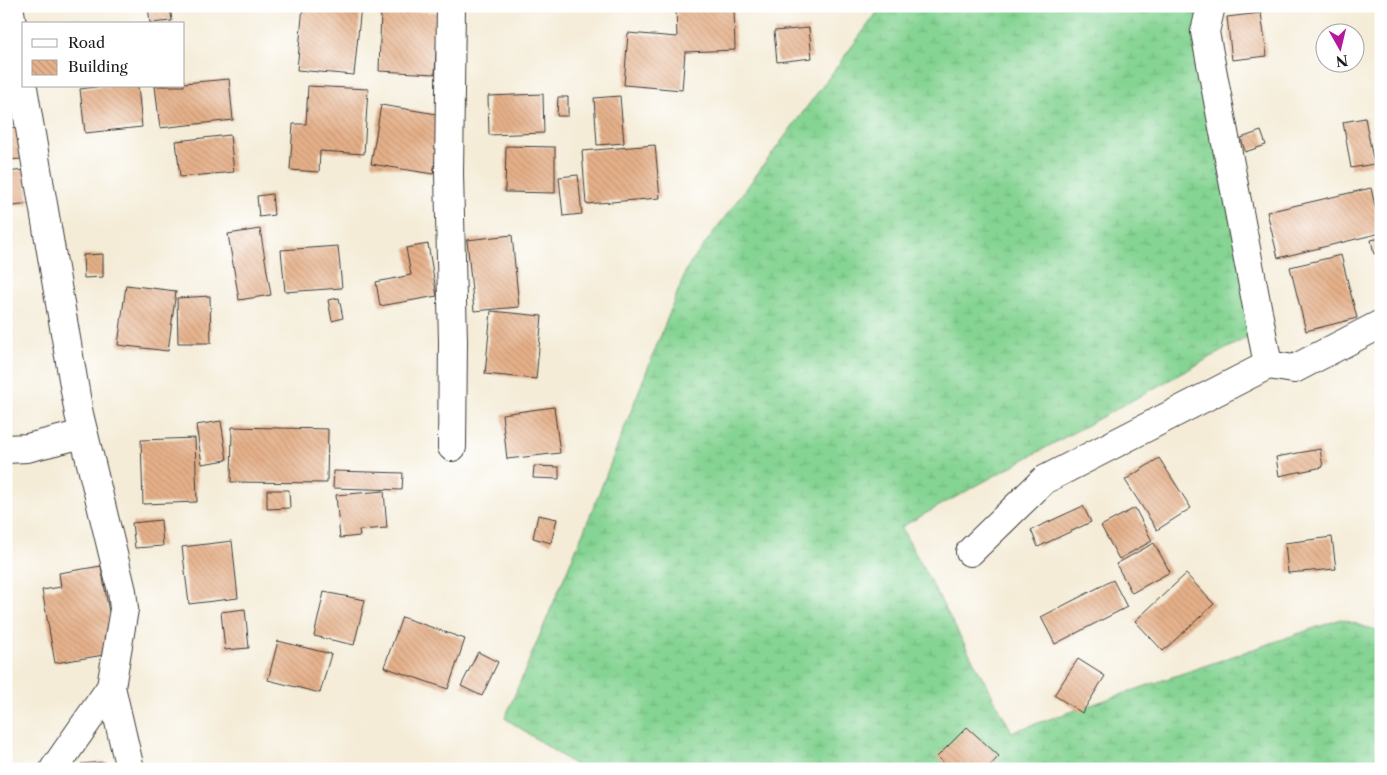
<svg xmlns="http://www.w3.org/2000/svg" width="1387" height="775" font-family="'Libre Caslon Text',serif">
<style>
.wetland{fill:url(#wetland-marsh);stroke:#507858}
.building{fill:url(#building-back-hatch)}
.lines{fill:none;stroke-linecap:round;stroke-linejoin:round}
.minor-casing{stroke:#3c3b38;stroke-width:30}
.minor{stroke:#fff;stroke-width:28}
</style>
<defs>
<pattern id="wetland-marsh" width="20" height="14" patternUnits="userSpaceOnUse" patternTransform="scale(1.25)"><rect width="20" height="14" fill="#85d493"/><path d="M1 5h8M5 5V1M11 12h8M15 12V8" fill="none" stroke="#72b57e"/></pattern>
<pattern id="building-back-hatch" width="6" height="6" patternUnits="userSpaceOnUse" patternTransform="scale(1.25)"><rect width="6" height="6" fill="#e5b089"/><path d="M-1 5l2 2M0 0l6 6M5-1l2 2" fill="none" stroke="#c49776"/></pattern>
</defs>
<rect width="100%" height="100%" fill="#fff"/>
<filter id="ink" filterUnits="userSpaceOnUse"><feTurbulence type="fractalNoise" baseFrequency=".02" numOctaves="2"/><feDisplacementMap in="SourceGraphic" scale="10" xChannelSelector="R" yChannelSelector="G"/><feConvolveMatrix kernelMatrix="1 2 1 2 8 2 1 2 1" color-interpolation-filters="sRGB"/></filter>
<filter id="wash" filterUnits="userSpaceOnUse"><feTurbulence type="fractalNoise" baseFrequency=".0096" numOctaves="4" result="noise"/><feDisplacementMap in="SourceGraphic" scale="20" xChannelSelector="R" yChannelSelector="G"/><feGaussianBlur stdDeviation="1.12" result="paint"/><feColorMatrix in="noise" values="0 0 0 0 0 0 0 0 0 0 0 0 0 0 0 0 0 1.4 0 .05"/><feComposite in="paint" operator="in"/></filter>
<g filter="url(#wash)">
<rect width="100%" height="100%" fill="#f4ecd7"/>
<!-- wetland -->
<polygon class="wetland" points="882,6 1215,6 1255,333 901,527 1012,732 1341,619 1381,632 1381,769 581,769 505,718 590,516 687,268"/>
<g id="blocks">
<!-- building -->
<g class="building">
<polygon points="148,6 170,6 172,21 150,23"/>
<polygon points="303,6 361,6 354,75 297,70"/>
<polygon points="734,6 735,50 685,52 682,90 624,85 628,33 677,37 676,9"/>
<polygon points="381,10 438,12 435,74 379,71"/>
<polygon points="1261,13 1267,56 1232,60 1227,17"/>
<polygon points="809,28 812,58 777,62 774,31"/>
<polygon points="6,61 14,116 6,117"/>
<polygon points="229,79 233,120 160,128 155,86 184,86 184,83"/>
<polygon points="103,86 138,86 142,127 85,133 80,89"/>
<polygon points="308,86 368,89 364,154 320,151 319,172 290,170 293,124 306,124"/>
<polygon points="543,94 544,133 489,135 488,96"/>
<polygon points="620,96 624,143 597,145 594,98"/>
<polygon points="558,97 568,97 568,116 557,116"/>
<polygon points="381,105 443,115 433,174 371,164"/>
<polygon points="1365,118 1374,164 1351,168 1343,122"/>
<polygon points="21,127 22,159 6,160 6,128"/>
<polygon points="1261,131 1266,145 1245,152 1241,138"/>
<polygon points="230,135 234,172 180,177 176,141"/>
<polygon points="655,145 660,198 586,204 582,151"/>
<polygon points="506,146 555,147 555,193 505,192"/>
<polygon points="25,170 29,204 6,207 6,172"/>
<polygon points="578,175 582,214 563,216 559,177"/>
<polygon points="1371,188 1381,233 1278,258 1267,212"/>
<polygon points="272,194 274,215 259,217 257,196"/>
<polygon points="260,229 271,295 239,300 228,234"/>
<polygon points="512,235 519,307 474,311 467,240"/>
<polygon points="1381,238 1381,253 1374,254 1371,240"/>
<polygon points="428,244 437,296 380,306 376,282 411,275 406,248"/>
<polygon points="338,246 342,288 285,292 281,250"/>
<polygon points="103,254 103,277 84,278 83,255"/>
<polygon points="1341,255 1357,318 1306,331 1290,267"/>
<polygon points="126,285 176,291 168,351 118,345"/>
<polygon points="210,296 211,343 178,343 177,298"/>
<polygon points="339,298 343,318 332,321 328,300"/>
<polygon points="491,311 542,316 536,379 485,374"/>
<polygon points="554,407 560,453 507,459 502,414"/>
<polygon points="221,421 227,460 202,464 196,425"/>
<polygon points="232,427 328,429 327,483 231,482"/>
<polygon points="195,438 197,502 143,504 141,440"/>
<polygon points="1320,449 1323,467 1279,476 1276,457"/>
<polygon points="1159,458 1191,508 1157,530 1125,480"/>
<polygon points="534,466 559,467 559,479 533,478"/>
<polygon points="334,471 403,473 402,490 333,488"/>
<polygon points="267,490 289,490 290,508 267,509"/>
<polygon points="384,491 387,528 359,530 360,536 340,538 336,495"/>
<polygon points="1083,506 1091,522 1038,547 1031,530"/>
<polygon points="1135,508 1152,541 1119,559 1101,526"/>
<polygon points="538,515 557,519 551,543 533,538"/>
<polygon points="161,520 163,546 135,548 132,523"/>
<polygon points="1332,537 1336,569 1288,573 1285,543"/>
<polygon points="232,541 238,598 189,604 182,547"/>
<polygon points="1154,543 1170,572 1132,593 1116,564"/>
<polygon points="101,566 116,653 55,663 42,590 61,587 59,573"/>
<polygon points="1186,574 1214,604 1163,651 1135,621"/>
<polygon points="1113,580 1127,607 1055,644 1041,617"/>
<polygon points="324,592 365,600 354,645 314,636"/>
<polygon points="245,609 249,648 225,650 221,612"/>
<polygon points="402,617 465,639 448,689 384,667"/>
<polygon points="278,641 331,654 320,693 268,680"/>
<polygon points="478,652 498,662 482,696 461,686"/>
<polygon points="1078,659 1105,676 1082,713 1054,695"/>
<polygon points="967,727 999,756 987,769 950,769 937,757"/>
<polygon points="105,762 105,769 82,769 81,764"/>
</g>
</g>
</g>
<g filter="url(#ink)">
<use href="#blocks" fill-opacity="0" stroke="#3c3b38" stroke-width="1"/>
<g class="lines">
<defs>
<g id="minor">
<polyline points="9,6 79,414 122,591 124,609 111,687 130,769"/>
<polyline points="451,6 449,174 453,342 452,447"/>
<polyline points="1268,365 1294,369 1381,324"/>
<polyline points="6,449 27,448 83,434"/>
<polyline points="970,552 1044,480 1268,365 1205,32 1211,6"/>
<polyline points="54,769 111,687"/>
</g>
</defs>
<!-- minor casing -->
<use href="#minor" class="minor-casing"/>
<!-- minor -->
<use href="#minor" class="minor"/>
</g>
</g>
<!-- margin -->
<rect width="1387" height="775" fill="none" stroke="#fff" stroke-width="25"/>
<!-- legend -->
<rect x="22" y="22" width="162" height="65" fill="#ffffff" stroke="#a4a4a4"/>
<rect x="32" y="39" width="25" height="8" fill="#ffffff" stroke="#a4a4a4"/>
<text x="68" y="48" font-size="15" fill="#1c1c1c">Road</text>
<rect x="32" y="60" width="25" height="15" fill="url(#building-back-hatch)" stroke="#a4a4a4"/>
<text x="68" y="72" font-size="15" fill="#1c1c1c">Building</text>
<!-- north arrow -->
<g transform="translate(1340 48) rotate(172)"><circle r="24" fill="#ffffff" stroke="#a4a4a4"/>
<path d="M0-4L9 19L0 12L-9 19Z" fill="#b5179e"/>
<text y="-8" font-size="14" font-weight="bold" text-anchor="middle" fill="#1c1c1c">N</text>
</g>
</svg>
